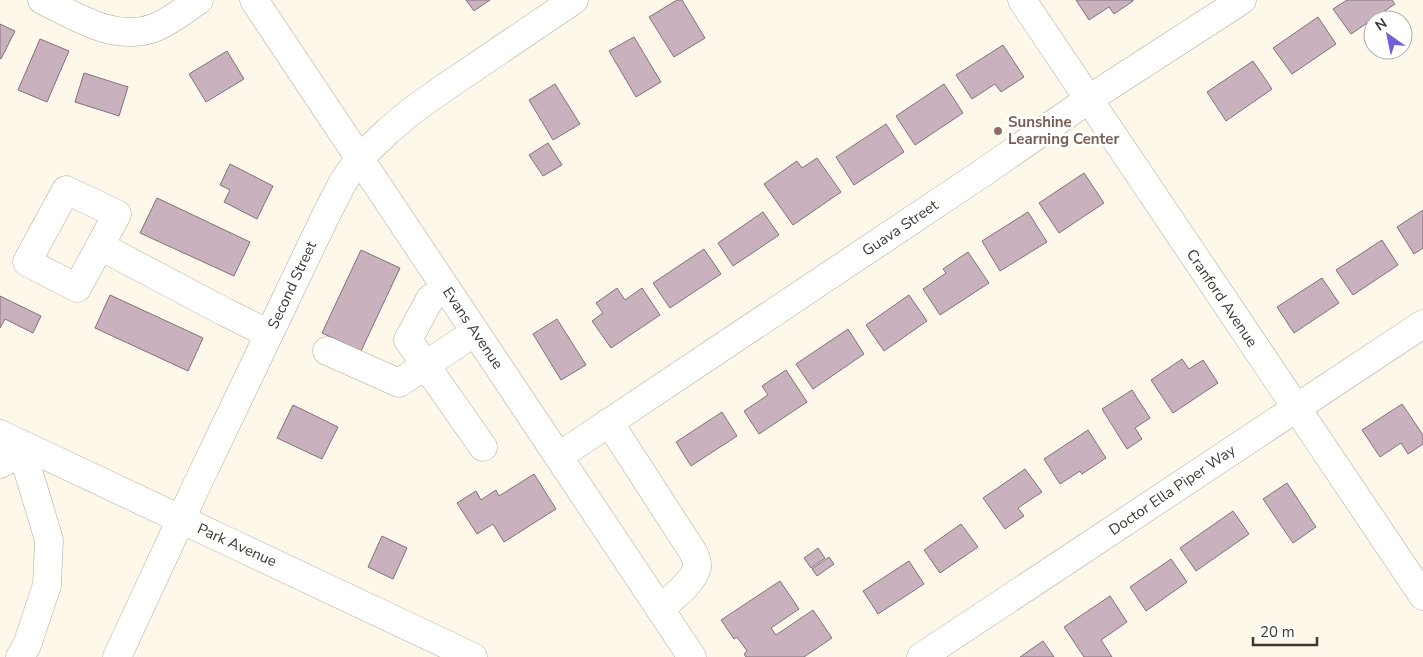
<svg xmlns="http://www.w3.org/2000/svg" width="1423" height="657" font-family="'Nunito Sans',sans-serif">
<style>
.building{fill:#c9b2bd;stroke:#85707a}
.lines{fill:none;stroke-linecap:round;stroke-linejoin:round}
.minor-casing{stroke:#b2a994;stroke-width:29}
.major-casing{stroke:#b2a994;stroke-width:29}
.minor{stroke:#fff;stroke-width:28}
.major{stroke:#fff;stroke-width:28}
.education-dot{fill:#8d6e63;stroke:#fff;stroke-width:2}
.labels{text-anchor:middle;stroke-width:5;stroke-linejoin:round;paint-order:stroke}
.education-label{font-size:15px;font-weight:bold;fill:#785e54;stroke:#fff;text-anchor:start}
.street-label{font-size:15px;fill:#3c3830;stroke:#fff}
</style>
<rect width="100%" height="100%" fill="#fef8eb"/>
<!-- building -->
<g class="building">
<polygon points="466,0 490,0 474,11"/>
<polygon points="677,0 682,0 705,38 674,57 649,17"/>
<polygon points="1076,0 1133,0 1133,1 1114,14 1109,7 1089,20"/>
<polygon points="1347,0 1392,0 1395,4 1351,34 1333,9"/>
<polygon points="1318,17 1336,44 1292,74 1273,48"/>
<polygon points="0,24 15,31 1,59 0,58"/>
<polygon points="634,37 661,82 636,97 609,51"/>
<polygon points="40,39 69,51 47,102 18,90"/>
<polygon points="1003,45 1024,77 1001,92 995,84 972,99 956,75"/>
<polygon points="227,51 244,79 206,102 189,74"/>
<polygon points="1253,61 1272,89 1226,121 1207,92"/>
<polygon points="84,73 128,87 119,116 75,102"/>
<polygon points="555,84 580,124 553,140 529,100"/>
<polygon points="944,84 963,113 915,145 896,116"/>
<polygon points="886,124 904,152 854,185 836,157"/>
<polygon points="548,143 562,165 543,176 529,155"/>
<polygon points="817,158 841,192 793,225 764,184 797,161 802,168"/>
<polygon points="230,164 273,186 257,219 224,202 230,190 220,185"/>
<polygon points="1084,173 1104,203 1059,233 1039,203"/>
<polygon points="157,198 250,242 234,276 140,233"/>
<polygon points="1423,210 1423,248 1414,254 1397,227"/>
<polygon points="763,212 779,235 733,266 718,243"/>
<polygon points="1028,212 1047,242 1000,271 982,241"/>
<polygon points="1382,240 1398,265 1353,295 1336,270"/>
<polygon points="704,249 721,274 670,308 653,283"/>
<polygon points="361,250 400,268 361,351 322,333"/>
<polygon points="968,252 989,283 940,315 923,289 946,273 943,269"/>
<polygon points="1322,278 1339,303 1294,333 1277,307"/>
<polygon points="617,288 625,300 642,288 660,315 611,348 592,321 603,313 596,303"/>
<polygon points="110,295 203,338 188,371 95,328"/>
<polygon points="909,295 927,321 884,351 866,325"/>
<polygon points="0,296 41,316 33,333 5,319 0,328"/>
<polygon points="557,319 586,365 561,380 533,334"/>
<polygon points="848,329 864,354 813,389 796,364"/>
<polygon points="1182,359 1189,369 1203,360 1218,383 1173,413 1151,380"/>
<polygon points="786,370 807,402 759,434 744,411 768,395 762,386"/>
<polygon points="1132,390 1150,418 1135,428 1142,439 1127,449 1102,409"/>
<polygon points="1402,404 1423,435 1423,444 1408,454 1401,443 1380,457 1362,430"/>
<polygon points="293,405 338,427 322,459 277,438"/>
<polygon points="722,412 737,436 691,466 676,442"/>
<polygon points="1088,430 1106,458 1082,474 1080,471 1060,484 1044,459"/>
<polygon points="1025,469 1042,492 1018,508 1024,516 1005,529 983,498"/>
<polygon points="534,474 556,509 504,542 493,524 477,534 457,503 476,491 481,500 496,490 499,496"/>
<polygon points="1287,483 1316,527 1293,543 1263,499"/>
<polygon points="1233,511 1249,534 1196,571 1180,548"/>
<polygon points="961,524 978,547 940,573 924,550"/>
<polygon points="382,536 407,548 393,579 368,567"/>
<polygon points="818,548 825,558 811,568 804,558"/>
<polygon points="829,557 834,564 817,576 812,569"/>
<polygon points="1171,559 1187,582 1146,611 1130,587"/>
<polygon points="909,561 924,584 878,614 863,591"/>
<polygon points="780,581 799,609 771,628 776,635 813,610 832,638 804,657 746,657 744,654 747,651 737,637 734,639 721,620"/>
<polygon points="1110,596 1127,622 1101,640 1112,657 1084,657 1064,627"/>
<polygon points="1043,641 1054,657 1020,657"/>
</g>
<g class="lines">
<defs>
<g id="minor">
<path d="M42,0C77,17 114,42 154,28C170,22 185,9 199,0"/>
<polyline points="254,0 692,657"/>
<polyline points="1022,0 1423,596"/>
<polyline points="100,246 77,288 27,262 66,190 117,214 100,246 225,312 269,334"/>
<polyline points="446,288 430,299 408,340 483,447"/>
<polyline points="327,351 399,383 475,332"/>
<path d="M609,422L693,552C695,557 698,562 697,567C694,582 671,599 660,609"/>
<polyline points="559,456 984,172 1089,99 1242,0"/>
<polyline points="0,464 9,459 12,440"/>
<polyline points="20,657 27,645 47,585 49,540 27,467 30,449"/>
<polyline points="921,657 1423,324"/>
</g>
<g id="major">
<path d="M0,434C157,509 316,582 473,657"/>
<polyline points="117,657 195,489 326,215 343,182 359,159 388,131 413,110 447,86 574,0"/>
</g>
</defs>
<!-- minor casing -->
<use href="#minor" class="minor-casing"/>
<!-- major casing -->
<use href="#major" class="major-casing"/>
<!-- minor -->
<use href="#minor" class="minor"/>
<!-- major -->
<use href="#major" class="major"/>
</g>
<!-- markers -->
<circle class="education-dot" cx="998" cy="131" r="5"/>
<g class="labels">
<!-- education labels -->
<g class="education-label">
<text x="1008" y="127">Sunshine<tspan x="1008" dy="17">Learning Center</tspan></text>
</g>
<!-- street labels -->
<g class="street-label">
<text transform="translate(900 228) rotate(-34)" y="5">Guava Street</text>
<text transform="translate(292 285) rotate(-65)" y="5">Second Street</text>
<text transform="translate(1222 298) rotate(56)" y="5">Cranford Avenue</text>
<text transform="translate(473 328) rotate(56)" y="5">Evans Avenue</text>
<text transform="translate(1172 490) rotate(-34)" y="5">Doctor Ella Piper Way</text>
<text transform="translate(237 545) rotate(24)" y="5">Park Avenue</text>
</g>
</g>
<!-- north arrow -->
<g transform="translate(1388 35) rotate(327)"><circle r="24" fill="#ffffff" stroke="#b1afac"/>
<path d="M0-4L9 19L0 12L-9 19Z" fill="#745ed8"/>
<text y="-8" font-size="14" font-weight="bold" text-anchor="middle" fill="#3c3830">N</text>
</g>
<!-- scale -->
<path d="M1253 637v8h64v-8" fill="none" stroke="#3c3830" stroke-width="2.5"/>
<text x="1260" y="637" font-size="15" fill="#3c3830" stroke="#ffffff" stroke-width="4" paint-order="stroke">20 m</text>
</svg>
